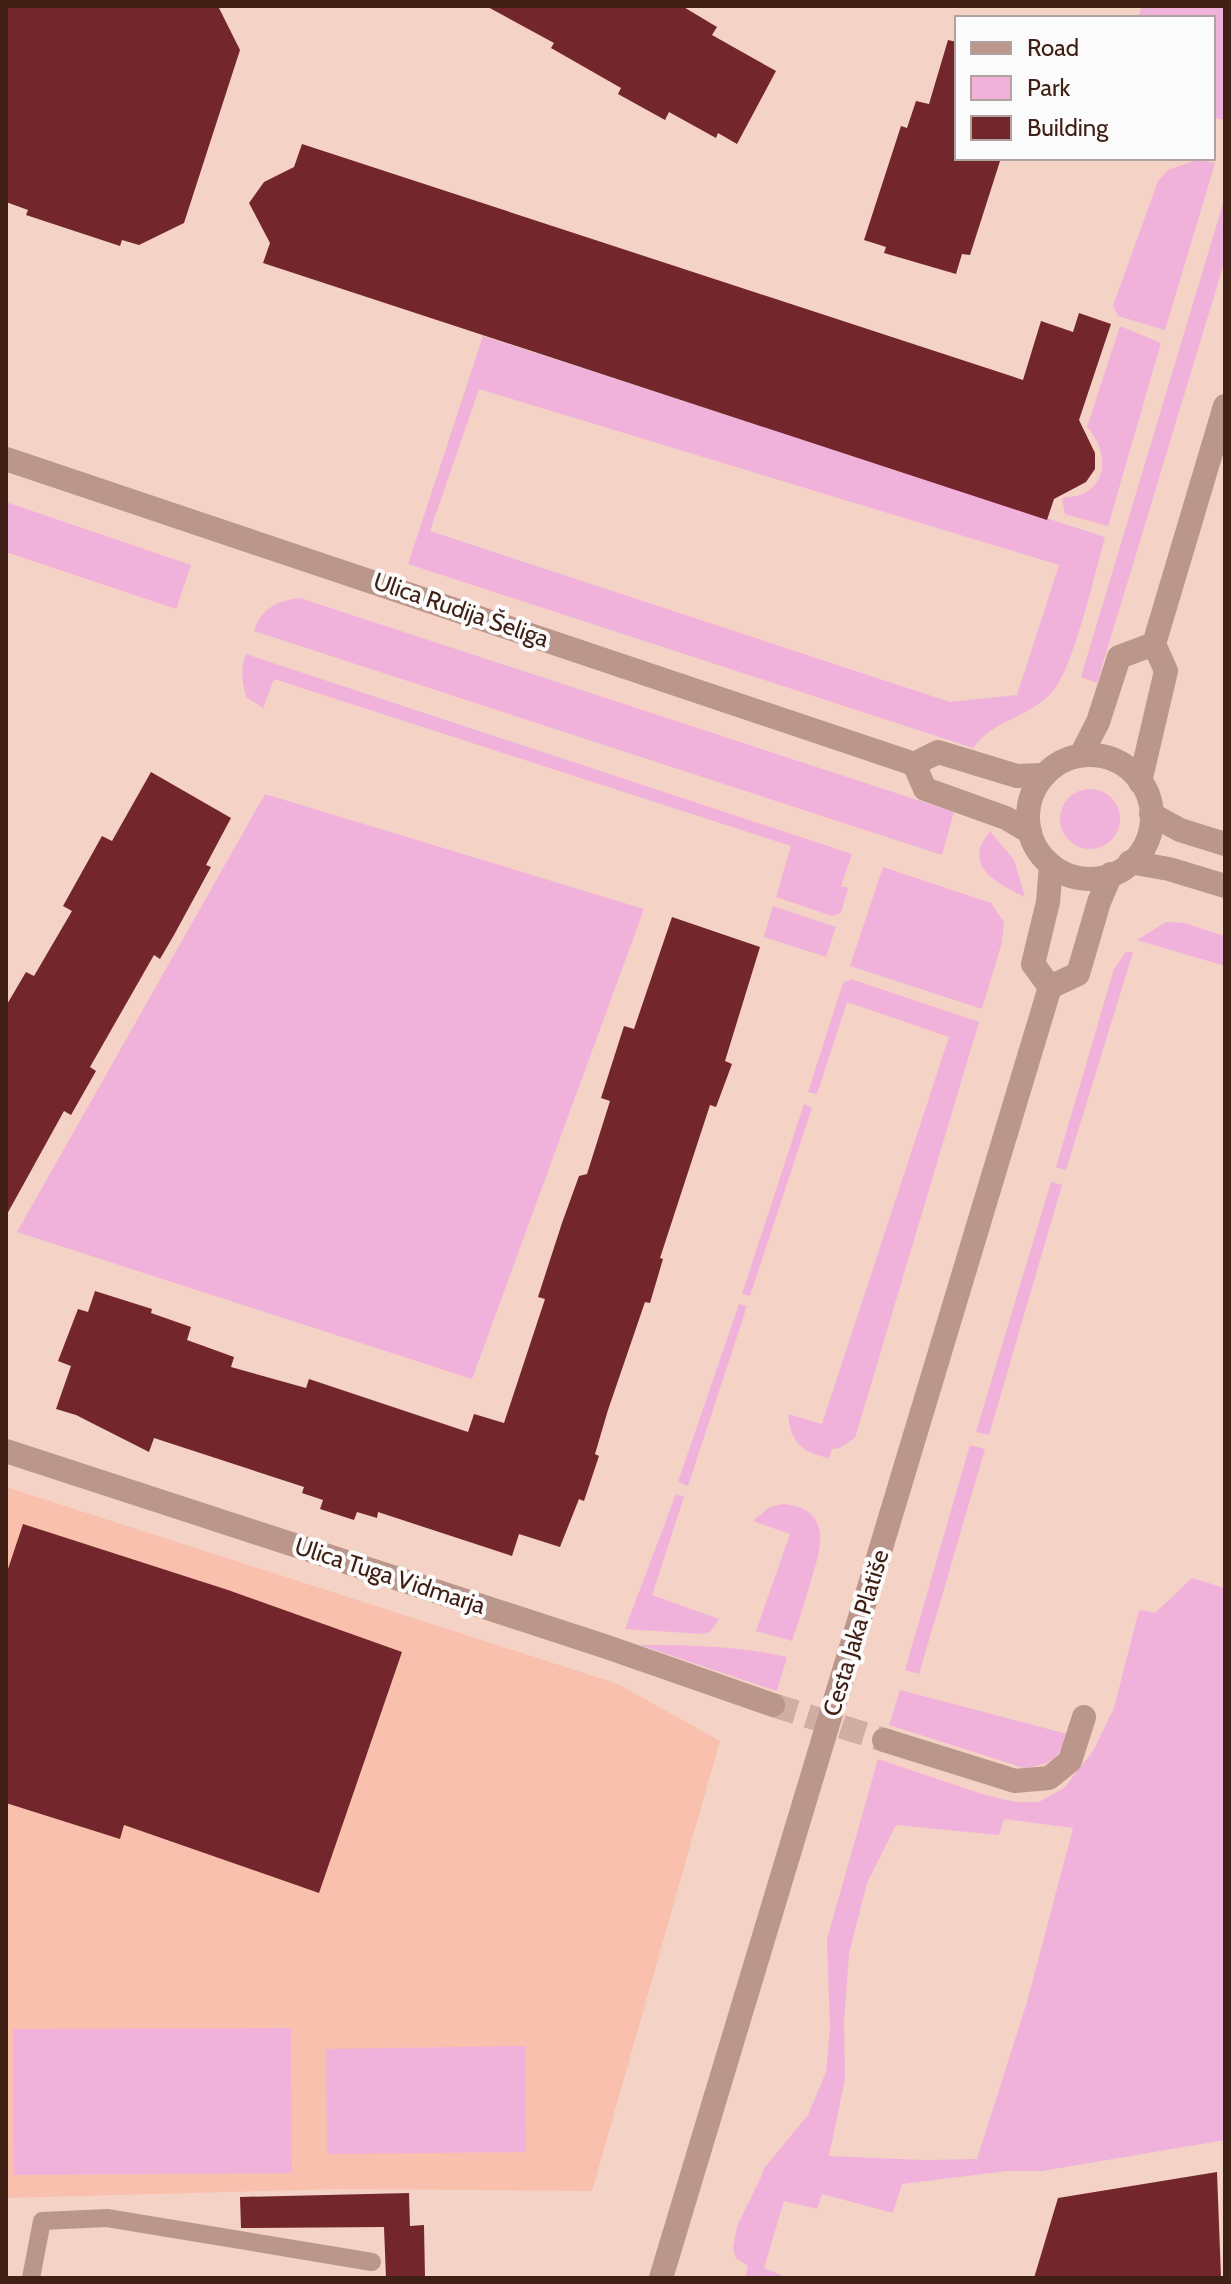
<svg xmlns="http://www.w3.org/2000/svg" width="1231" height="2284" font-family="Cabin,sans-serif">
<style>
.built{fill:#f8c0ad}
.green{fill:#f0b2db;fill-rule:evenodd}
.building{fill:#73262c}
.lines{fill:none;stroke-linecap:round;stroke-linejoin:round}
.street-tunnel{stroke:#d1aea3;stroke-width:24;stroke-dasharray:24 12;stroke-linecap:butt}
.lane{stroke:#bb968a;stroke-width:18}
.street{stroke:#bb968a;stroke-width:24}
.labels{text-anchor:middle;stroke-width:8;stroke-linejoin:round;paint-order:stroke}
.street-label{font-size:24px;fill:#402015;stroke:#fbfbfb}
</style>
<rect width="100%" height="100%" fill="#f5d2c6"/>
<!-- built -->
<polygon class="built" points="6,1487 618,1684 720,1741 592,2191 340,2189 6,2198"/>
<!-- green -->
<g class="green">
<polygon points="1142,6 1225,6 1225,120 1213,118 1213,18 1138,18"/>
<polygon points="1197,160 1215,163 1165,330 1118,316 1113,306 1158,181 1168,170"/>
<polygon points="1225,197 1225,260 1097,683 1081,677"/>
<path d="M1120,326L1161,343L1108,526L1065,514L1062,498C1070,497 1081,496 1088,491C1111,475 1103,444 1087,427Z"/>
<path d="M483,336L1105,537C1095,572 1074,667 1053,691C1031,717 991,721 973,748L408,564ZM479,389L1059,565L1017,695L950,702L430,531Z"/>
<polygon points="6,502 191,565 176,609 6,552"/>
<path d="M300,598L954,812L942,855L254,631C261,608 277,601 300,598Z"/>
<path d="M246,654L852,854L841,886L848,888L841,913L832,916L776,897L791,846L274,679L263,708L246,697C242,680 240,670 246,654Z"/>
<circle cx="1090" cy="819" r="30"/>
<polygon points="265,794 644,909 472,1379 17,1232"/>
<path d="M990,831L1014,860L1025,897C1008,888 973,874 980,848C981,843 987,836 990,831Z"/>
<polygon points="883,867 991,903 1004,922 1002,942 982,1009 850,966"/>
<polygon points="773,906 836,927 826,957 764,937"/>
<polygon points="1166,922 1184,923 1225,936 1225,966 1137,940"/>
<polygon points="1126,952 1133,952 1066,1170 1056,1167 1114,969"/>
<path d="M851,979L979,1022L855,1438L840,1448L832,1449L829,1458C803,1453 790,1442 788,1414L822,1424L949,1037L847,1002L817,1094L808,1092L843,983Z"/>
<polygon points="804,1104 812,1108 750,1296 742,1294"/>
<polygon points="1051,1182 1062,1185 989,1435 976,1432"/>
<polygon points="739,1304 747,1306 688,1486 678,1482"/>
<polygon points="970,1445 985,1449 919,1674 905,1670"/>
<polygon points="676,1494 684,1497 652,1595 719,1619 710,1632 703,1634 625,1629"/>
<path d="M783,1504C836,1509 820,1552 809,1587C804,1605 798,1623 792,1641L756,1631L790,1534L753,1521L770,1507Z"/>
<path d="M1192,1578L1225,1588V2140L1042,2171H1007L902,2184L893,2213L822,2194L817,2209L784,2201L764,2268L788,2278H745L748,2266L736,2258L733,2248L737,2226L760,2179L765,2167L808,2115L826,2072L830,2029L827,1939L878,1759L982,1794L1015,1802H1039L1064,1788L1093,1751L1114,1708L1139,1610L1155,1613ZM1004,1819L1073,1828L1027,2002L977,2159L924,2160L829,2156L845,2079L844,2022L849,1954L867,1883L896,1825L999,1835Z"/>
<path d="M640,1645C689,1645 740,1646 787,1657L777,1691Z"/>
<path d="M900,1690L1071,1735C1057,1759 1052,1764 1024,1768L889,1725Z"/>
<polygon points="291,2028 292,2173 14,2175 13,2029"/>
<polygon points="525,2046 526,2152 327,2154 326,2049"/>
</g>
<!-- building -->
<g class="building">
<polygon points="6,6 218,6 240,50 184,223 139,245 122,240 120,246 26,215 28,210 6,202"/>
<polygon points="486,6 682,6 717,27 712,35 776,71 737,144 718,133 716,138 669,112 665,120 618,94 621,88 551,48 554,43"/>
<polygon points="948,40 957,42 957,158 1001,158 970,255 962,254 956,274 884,253 886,247 864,240 901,126 907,128 916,101 929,104"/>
<polygon points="302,144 1023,380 1041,321 1073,332 1079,313 1111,324 1079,420 1095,453 1095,469 1086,482 1054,499 1047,520 263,263 270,243 249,203 264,182 294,167"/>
<polygon points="151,772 231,818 206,865 211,867 174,935 160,959 154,955 90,1067 96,1071 71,1115 64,1111 6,1216 6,1006 26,972 34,976 72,911 63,906 102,836 112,841"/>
<polygon points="672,917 760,947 725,1061 732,1064 716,1107 710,1105 660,1258 663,1259 650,1303 645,1302 608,1410 595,1454 599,1456 584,1501 579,1499 560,1547 519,1534 512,1556 378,1512 377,1518 357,1512 354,1520 320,1509 323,1500 302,1493 304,1487 154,1438 149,1452 76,1415 56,1409 71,1366 58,1361 78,1309 88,1312 95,1291 152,1309 151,1313 191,1327 187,1340 234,1357 231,1367 306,1388 309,1379 468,1432 474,1414 504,1423 545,1299 538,1297 562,1223 579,1176 587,1174 610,1101 601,1098 624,1026 634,1029"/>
<polygon points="23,1524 228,1590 402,1652 319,1893 124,1825 120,1839 6,1803 6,1575"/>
<polygon points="1217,2172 1221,2278 1034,2278 1058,2198"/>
<polygon points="409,2193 410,2226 424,2225 425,2278 386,2278 384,2227 241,2228 240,2197"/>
</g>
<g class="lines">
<!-- street-tunnel -->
<polyline class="street-tunnel" points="773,1705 884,1740"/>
<!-- lane -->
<polyline class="lane" points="31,2278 42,2221 107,2218 372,2262"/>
<!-- street -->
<g class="street">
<polyline points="6,459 914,764 938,752 1017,776 1044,775"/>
<polyline points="1081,755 1098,722 1119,657 1154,644"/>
<circle cx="1090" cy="817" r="62"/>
<polyline points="914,764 925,789 1006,818 1030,832"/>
<polyline points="1140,782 1166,671 1154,644 1225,406"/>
<polyline points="1151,814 1180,830 1225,844"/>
<polyline points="1130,862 1169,869 1225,886"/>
<polyline points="1050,987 1033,964 1048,902 1051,865"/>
<polyline points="6,1451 607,1647 773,1705"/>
<polyline points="884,1740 1015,1781 1049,1778 1070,1761 1084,1717"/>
<polyline points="661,2278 1050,987 1078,974 1099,902 1111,874"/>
</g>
</g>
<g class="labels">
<!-- street labels -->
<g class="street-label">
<text transform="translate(461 610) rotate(19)" y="8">Ulica Rudija Šeliga</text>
<text transform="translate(390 1576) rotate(18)" y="8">Ulica Tuga Vidmarja</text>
<text transform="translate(856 1633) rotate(-73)" y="8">Cesta Jaka Platiše</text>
</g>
</g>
<!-- border -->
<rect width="1231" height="2284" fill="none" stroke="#402015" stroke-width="16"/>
<!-- legend -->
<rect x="955" y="16" width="260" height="144" fill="#fbfbfb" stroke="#b0a39f" stroke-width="2"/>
<rect x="971" y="42" width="40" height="12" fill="#bb968a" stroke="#b0a39f" stroke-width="2"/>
<text x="1027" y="56" font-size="24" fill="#402015">Road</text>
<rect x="971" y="76" width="40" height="24" fill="#f0b2db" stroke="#b0a39f" stroke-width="2"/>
<text x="1027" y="96" font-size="24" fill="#402015">Park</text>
<rect x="971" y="116" width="40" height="24" fill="#73262c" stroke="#b0a39f" stroke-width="2"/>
<text x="1027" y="136" font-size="24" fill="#402015">Building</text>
</svg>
